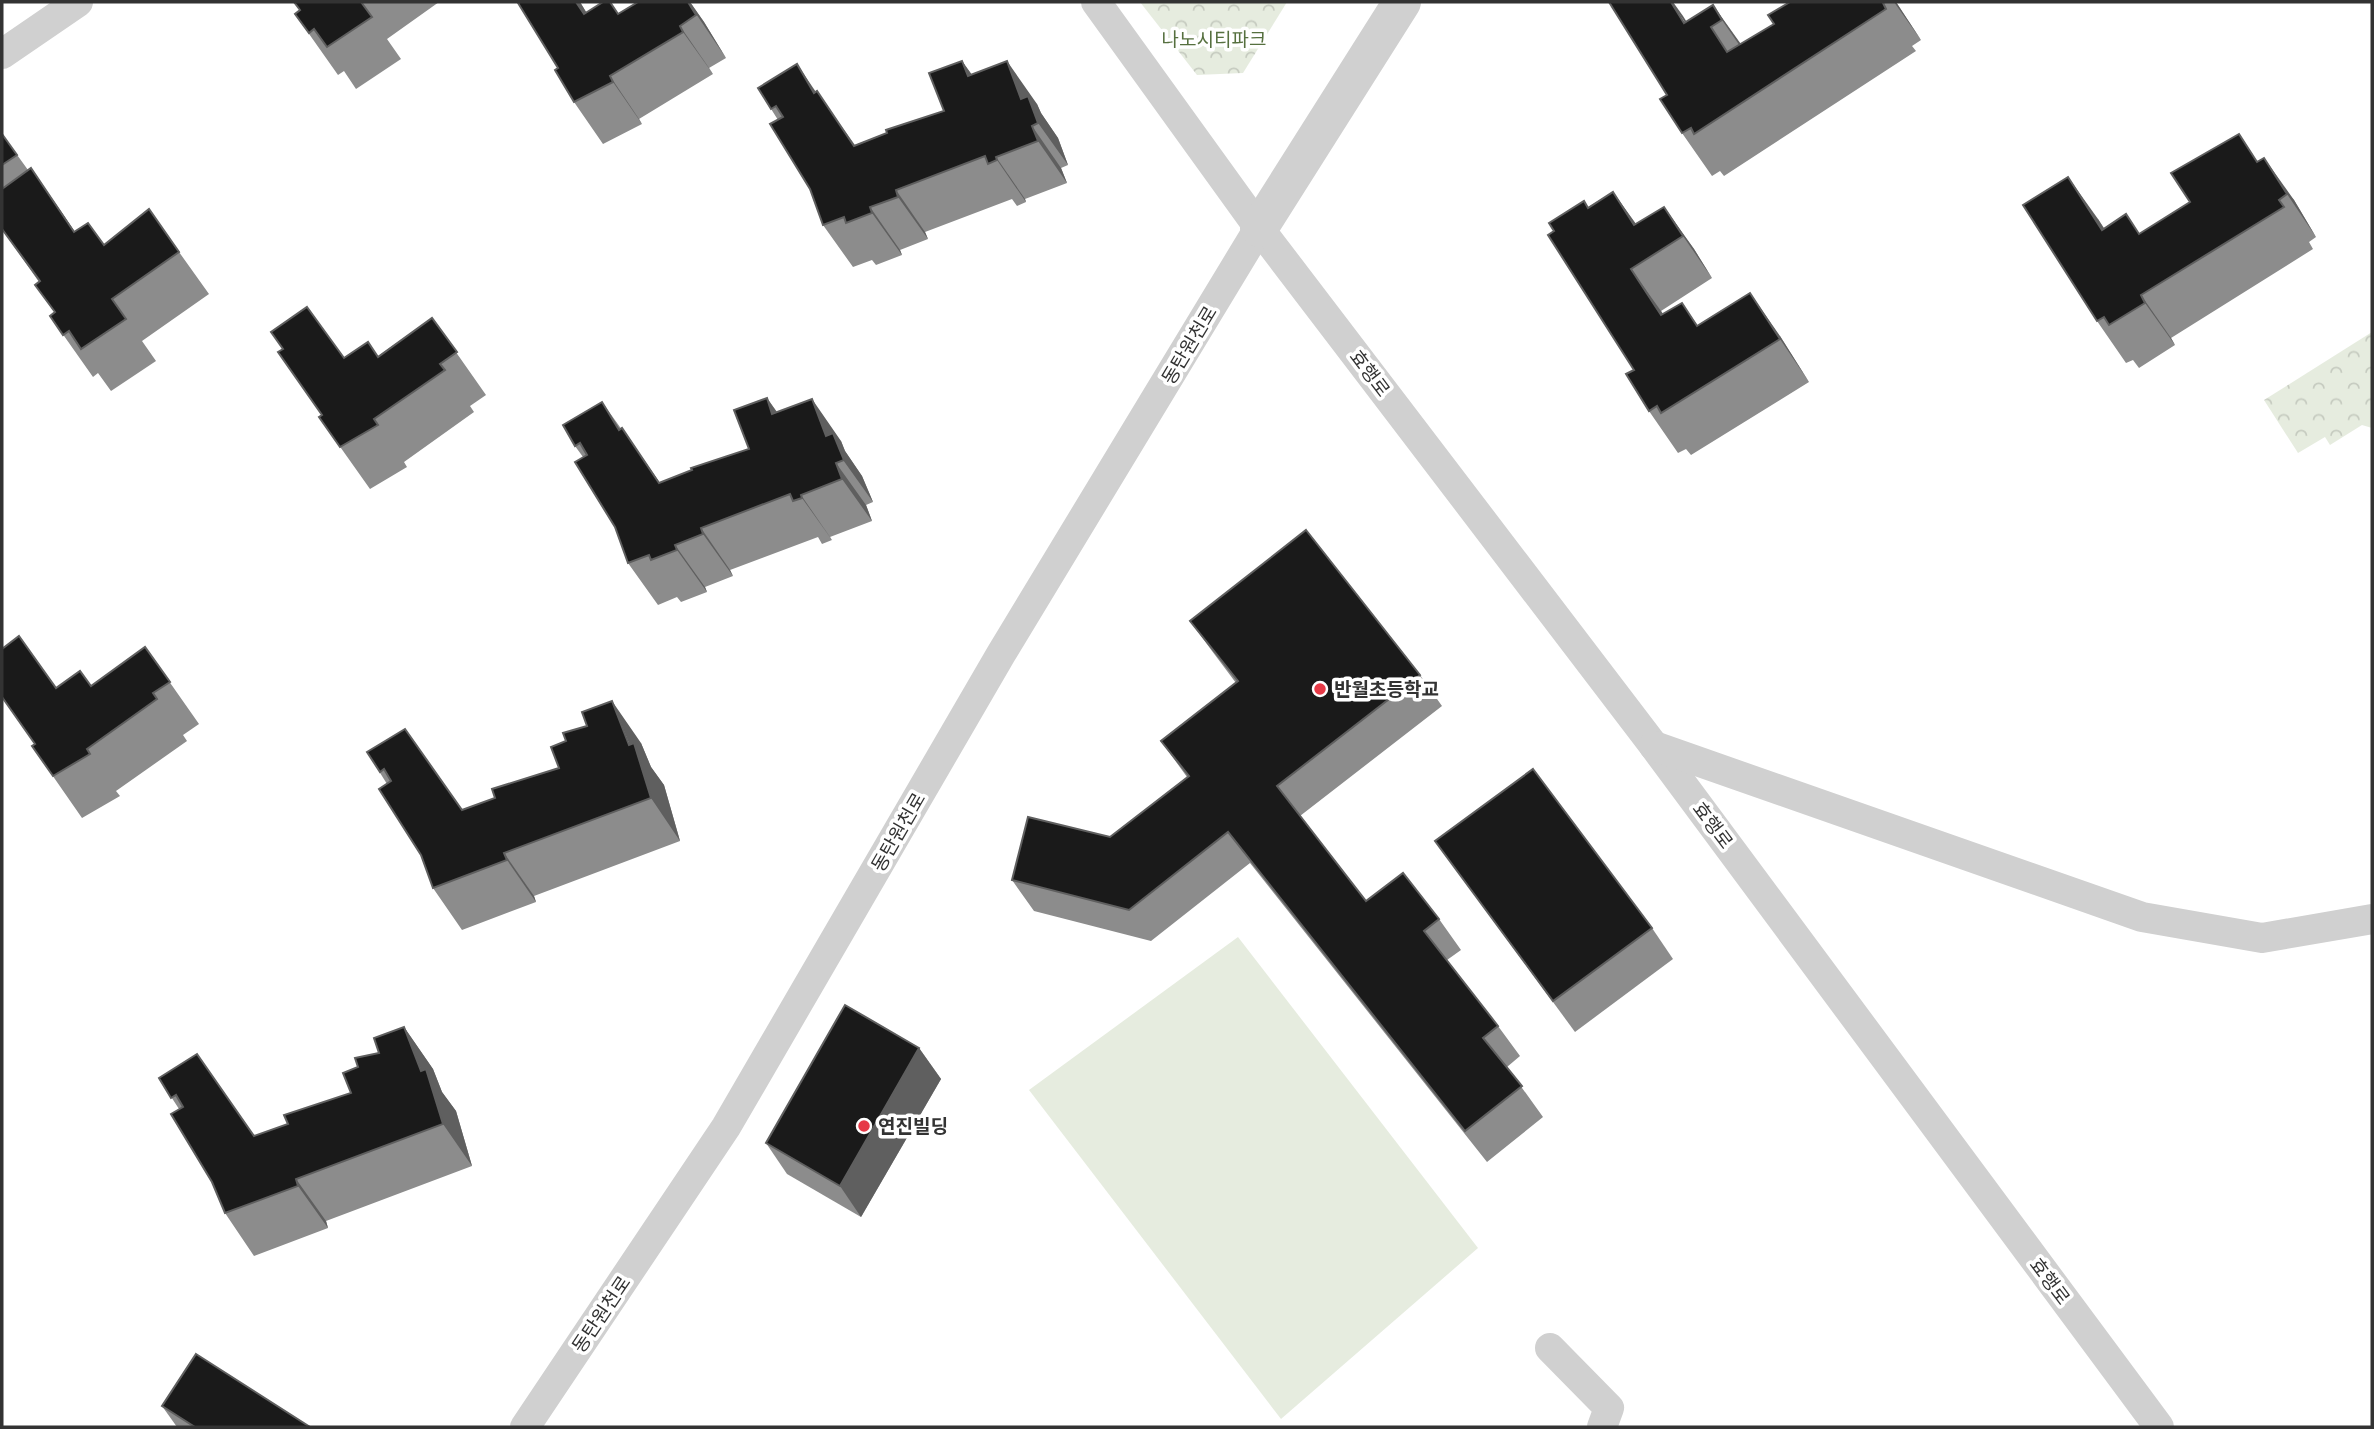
<svg xmlns="http://www.w3.org/2000/svg" width="2374" height="1429" font-family="Karla,'Noto Sans KR',sans-serif">
<style>
.forest{fill:url(#forest-crowns)}
.pitch{fill:#e6ecdf}
.lines{fill:none;stroke-linecap:round;stroke-linejoin:round}
.minor{stroke:#d0d0d0;stroke-width:30}
.tertiary{stroke:#d0d0d0;stroke-width:38}
.wall{fill:#8c8c8c}
.shaded-wall{fill:#5f5f5f}
.building{fill:#1a1a1a;stroke:#5f5f5f;stroke-width:2}
.poi-dot{fill:#e63946;stroke:#fff;stroke-width:2.5}
.labels{text-anchor:middle;stroke-width:7;stroke-linejoin:round;paint-order:stroke}
.park-label{font-size:19px;fill:#56703f;stroke:#fff}
.street-label{font-size:19px;fill:#333;stroke:#fff}
.poi-label{font-size:19px;font-weight:bold;fill:#333;stroke:#fff;text-anchor:start}
</style>
<defs>
<pattern id="forest-crowns" width="20" height="18" patternUnits="userSpaceOnUse" patternTransform="scale(1.75)"><rect width="20" height="18" fill="#e6ecdf"/><path d="M2 6a3 3 0 1 1 6 0M12 15a3 3 0 1 1 6 0" fill="none" stroke="#c6cbc0"/></pattern>
</defs>
<rect width="100%" height="100%" fill="#fff"/>
<!-- forest -->
<g class="forest">
<polygon points="1140,2 1287,2 1243,73 1197,75"/>
<polygon points="2372,332 2372,428 2362,425 2330,445 2325,437 2298,453 2264,400"/>
</g>
<!-- pitch -->
<polygon class="pitch" points="1238,937 1478,1248 1281,1419 1029,1090"/>
<g class="lines">
<!-- minor -->
<g class="minor">
<polyline points="1096,2 1259,228 1654,746 2159,1427"/>
<polyline points="2,54 78,2"/>
<polyline points="1654,746 2142,917 2262,938 2372,919"/>
<polyline points="1550,1348 1609,1408 1602,1427"/>
<polyline points="525,1427 726,1127 1001,654 1259,228"/>
</g>
<!-- tertiary -->
<polyline class="tertiary" points="1259,228 1402,2"/>
</g>
<!-- wall -->
<g class="wall">
<polygon points="294,2 439,2 387,39 401,59 356,89 344,71 338,75 295,14 300,10"/>
<polygon points="580,2 586,12 610,2 618,13 690,2 704,22 726,58 709,68 713,74 639,119 642,124 603,144 574,102 558,68"/>
<polygon points="1790,2 1896,2 1921,40 1912,46 1916,51 1724,176 1720,171 1712,176 1682,133 1667,95 1686,22 1713,5 1740,44 1774,24"/>
<polygon points="962,61 972,75 1037,104 1041,113 1058,138 1068,165 1061,168 1067,183 1025,199 1026,202 1017,206 1012,199 925,232 928,239 900,250 902,255 876,265 872,260 853,267 823,225 810,189 778,120 758,88 816,91 855,145 944,111"/>
<polygon points="2,134 28,170 60,210 75,232 104,245 179,252 209,294 142,341 156,361 111,391 98,373 93,377 50,316 55,313 35,285 39,282 2,229"/>
<polygon points="2258,161 2294,200 2316,237 2309,242 2313,249 2171,338 2175,345 2139,368 2133,360 2126,363 2097,321 2098,219 2104,228 2140,234"/>
<polygon points="1613,192 1636,224 1664,207 1694,249 1712,278 1661,311 1663,314 1682,303 1698,326 1780,336 1809,382 1691,455 1686,449 1678,453 1649,411 1634,370 1588,207"/>
<polygon points="432,318 486,395 470,406 474,412 404,462 407,467 370,489 319,417 322,415 344,358 378,356"/>
<polygon points="767,398 777,412 841,441 845,451 862,476 873,502 866,505 872,521 830,537 832,540 822,544 818,537 730,570 733,576 705,587 707,592 681,602 677,597 658,605 628,563 615,527 583,457 575,446 602,402 660,483 749,449"/>
<polygon points="1190,621 1420,675 1442,706 1300,816 1366,901 1439,919 1461,950 1447,960 1498,1026 1520,1056 1507,1067 1543,1117 1487,1162 1250,863 1151,941 1034,911 1012,880 1110,837 1187,777 1161,741 1236,683 1212,651"/>
<polygon points="145,647 199,724 183,735 187,741 116,791 120,796 82,818 32,746 35,744 56,688 91,686"/>
<polygon points="641,743 651,767 664,785 680,841 534,896 536,902 462,930 433,888 421,855 387,784 367,752 462,810 495,798 559,768"/>
<polygon points="1435,841 1652,928 1673,959 1575,1032"/>
<polygon points="404,1027 433,1069 442,1092 456,1111 472,1166 326,1221 328,1228 254,1256 225,1213 212,1182 179,1109 159,1078 254,1136 288,1124 351,1093 358,1067 379,1053"/>
<polygon points="919,1048 941,1079 861,1217 787,1174 766,1143"/>
<polygon points="162,1406 310,1427 177,1427"/>
</g>
<!-- shaded-wall -->
<g class="shaded-wall">
<polygon points="576,2 580,2 613,56 584,14"/>
<polygon points="688,2 690,2 704,22 726,58"/>
<polygon points="1671,2 1673,2 1683,16 1714,65"/>
<polygon points="1894,2 1896,2 1921,40"/>
<polygon points="1713,5 1743,47 1751,62 1722,20"/>
<polygon points="680,26 709,68 713,74 683,32"/>
<polygon points="962,61 992,103 968,76"/>
<polygon points="1007,61 1037,104 1041,113 1058,138 1068,165 1021,99"/>
<polygon points="797,64 826,107 814,93"/>
<polygon points="610,76 639,119 642,124 613,82"/>
<polygon points="1032,126 1061,168 1067,183 1038,141"/>
<polygon points="996,157 1025,199 1026,202 997,160"/>
<polygon points="2264,158 2294,200 2316,237 2287,194"/>
<polygon points="31,168 60,210 104,275 74,232"/>
<polygon points="2068,177 2098,219 2131,272 2102,230"/>
<polygon points="896,190 925,232 928,239 898,197"/>
<polygon points="1613,192 1643,234 1634,225"/>
<polygon points="870,207 900,250 902,255 872,213"/>
<polygon points="1664,207 1694,249 1712,278 1683,236"/>
<polygon points="1631,269 1661,311 1691,358 1661,315"/>
<polygon points="1750,293 1780,336 1809,382 1780,339"/>
<polygon points="2141,295 2171,338 2175,345 2145,303"/>
<polygon points="767,398 796,440 772,414"/>
<polygon points="812,399 841,441 845,451 862,476 873,502 826,436"/>
<polygon points="622,428 651,470 688,525 659,483"/>
<polygon points="836,463 866,505 872,521 842,479"/>
<polygon points="801,495 830,537 832,540 802,498"/>
<polygon points="701,528 730,570 733,576 703,534"/>
<polygon points="675,545 705,587 707,592 677,550"/>
<polygon points="612,701 641,743 651,767 664,785 680,841 651,798"/>
<polygon points="504,853 534,896 536,902 507,860"/>
<polygon points="404,1027 433,1069 442,1092 456,1111 472,1166 443,1124"/>
<polygon points="919,1048 941,1079 861,1217 840,1186"/>
<polygon points="296,1179 326,1221 328,1228 298,1186"/>
</g>
<!-- building -->
<g class="building">
<polygon points="294,2 361,2 372,17 327,47 314,29 309,33 295,14 300,10"/>
<polygon points="520,2 576,2 584,14 603,2 610,2 618,14 638,2 688,2 696,15 680,26 683,32 610,76 613,82 574,102 555,70 558,68 518,3"/>
<polygon points="1609,2 1671,2 1684,23 1713,5 1722,20 1711,27 1727,52 1774,24 1768,15 1790,2 1885,2 1883,3 1886,9 1694,134 1691,128 1682,133 1660,99 1667,95"/>
<polygon points="962,61 968,76 1007,61 1021,99 1028,96 1038,123 1032,126 1038,141 996,157 997,160 988,164 985,156 896,190 898,197 870,207 872,213 846,223 844,217 823,225 810,189 770,124 783,117 776,106 771,109 758,88 797,64 814,93 817,91 854,146 887,133 886,130 944,111 929,73"/>
<polygon points="2,134 17,155 2,165"/>
<polygon points="2239,134 2257,162 2264,158 2287,194 2279,200 2284,207 2141,295 2145,303 2109,325 2104,317 2097,321 2023,205 2068,177 2102,230 2126,214 2139,234 2190,202 2171,173"/>
<polygon points="31,168 74,232 88,223 104,245 149,209 179,252 112,299 126,319 81,349 69,331 63,335 50,316 55,312 35,285 40,281 2,229 2,189"/>
<polygon points="1613,192 1634,225 1664,207 1683,236 1631,269 1661,315 1682,303 1697,326 1750,293 1780,339 1661,413 1657,406 1649,411 1626,374 1634,370 1548,235 1554,231 1549,223 1584,201 1588,208"/>
<polygon points="307,307 344,358 368,342 378,357 432,318 457,352 440,364 445,370 374,419 378,425 340,447 319,417 322,415 278,352 283,349 271,332"/>
<polygon points="767,398 772,414 812,399 826,436 833,433 844,460 836,463 842,479 801,495 802,498 793,501 790,494 701,528 703,534 675,545 677,550 651,560 649,555 628,563 615,527 575,462 587,455 580,443 575,446 563,425 602,402 619,430 622,428 659,483 692,470 691,468 749,449 734,410"/>
<polygon points="1306,530 1420,675 1277,786 1366,901 1403,873 1439,919 1424,931 1498,1026 1483,1038 1522,1086 1465,1131 1228,832 1129,910 1012,880 1028,817 1110,837 1189,776 1161,741 1238,681 1190,621"/>
<polygon points="19,636 56,688 80,671 91,686 145,647 170,682 153,693 157,699 87,749 90,754 53,776 32,746 35,744 2,697 2,649"/>
<polygon points="612,701 629,745 634,743 651,798 504,853 507,860 433,888 421,855 379,789 391,781 384,769 380,772 367,752 405,729 462,810 495,798 492,789 559,768 551,747 566,741 563,733 587,726 582,712"/>
<polygon points="1533,769 1652,928 1553,1001 1435,841"/>
<polygon points="845,1005 919,1048 840,1186 766,1143"/>
<polygon points="404,1027 421,1071 426,1069 443,1124 296,1179 298,1186 225,1213 212,1182 171,1114 183,1107 176,1095 171,1098 159,1078 197,1054 254,1136 288,1124 284,1115 351,1093 343,1073 358,1067 355,1058 379,1053 374,1038"/>
<polygon points="196,1354 310,1427 195,1427 162,1406"/>
</g>
<!-- markers -->
<g class="poi-dot">
<circle cx="1320" cy="689" r="7"/>
<circle cx="864" cy="1126" r="7"/>
</g>
<g class="labels">
<!-- park labels -->
<g class="park-label">
<text x="1214" y="46">나노시티파크</text>
</g>
<!-- street labels -->
<g class="street-label">
<text transform="translate(1189 345) rotate(-59)" y="7">동탄원천로</text>
<text transform="translate(1370 373) rotate(53)" y="7">효행로</text>
<text transform="translate(1713 825) rotate(53)" y="7">효행로</text>
<text transform="translate(898 832) rotate(-60)" y="7">동탄원천로</text>
<text transform="translate(2050 1281) rotate(53)" y="7">효행로</text>
<text transform="translate(601 1314) rotate(-56)" y="7">동탄원천로</text>
</g>
<!-- poi labels -->
<g class="poi-label">
<text x="1334" y="696">반월초등학교</text>
<text x="878" y="1133">연진빌딩</text>
</g>
</g>
<!-- border -->
<rect width="2374" height="1429" fill="none" stroke="#333333" stroke-width="7"/>
</svg>
